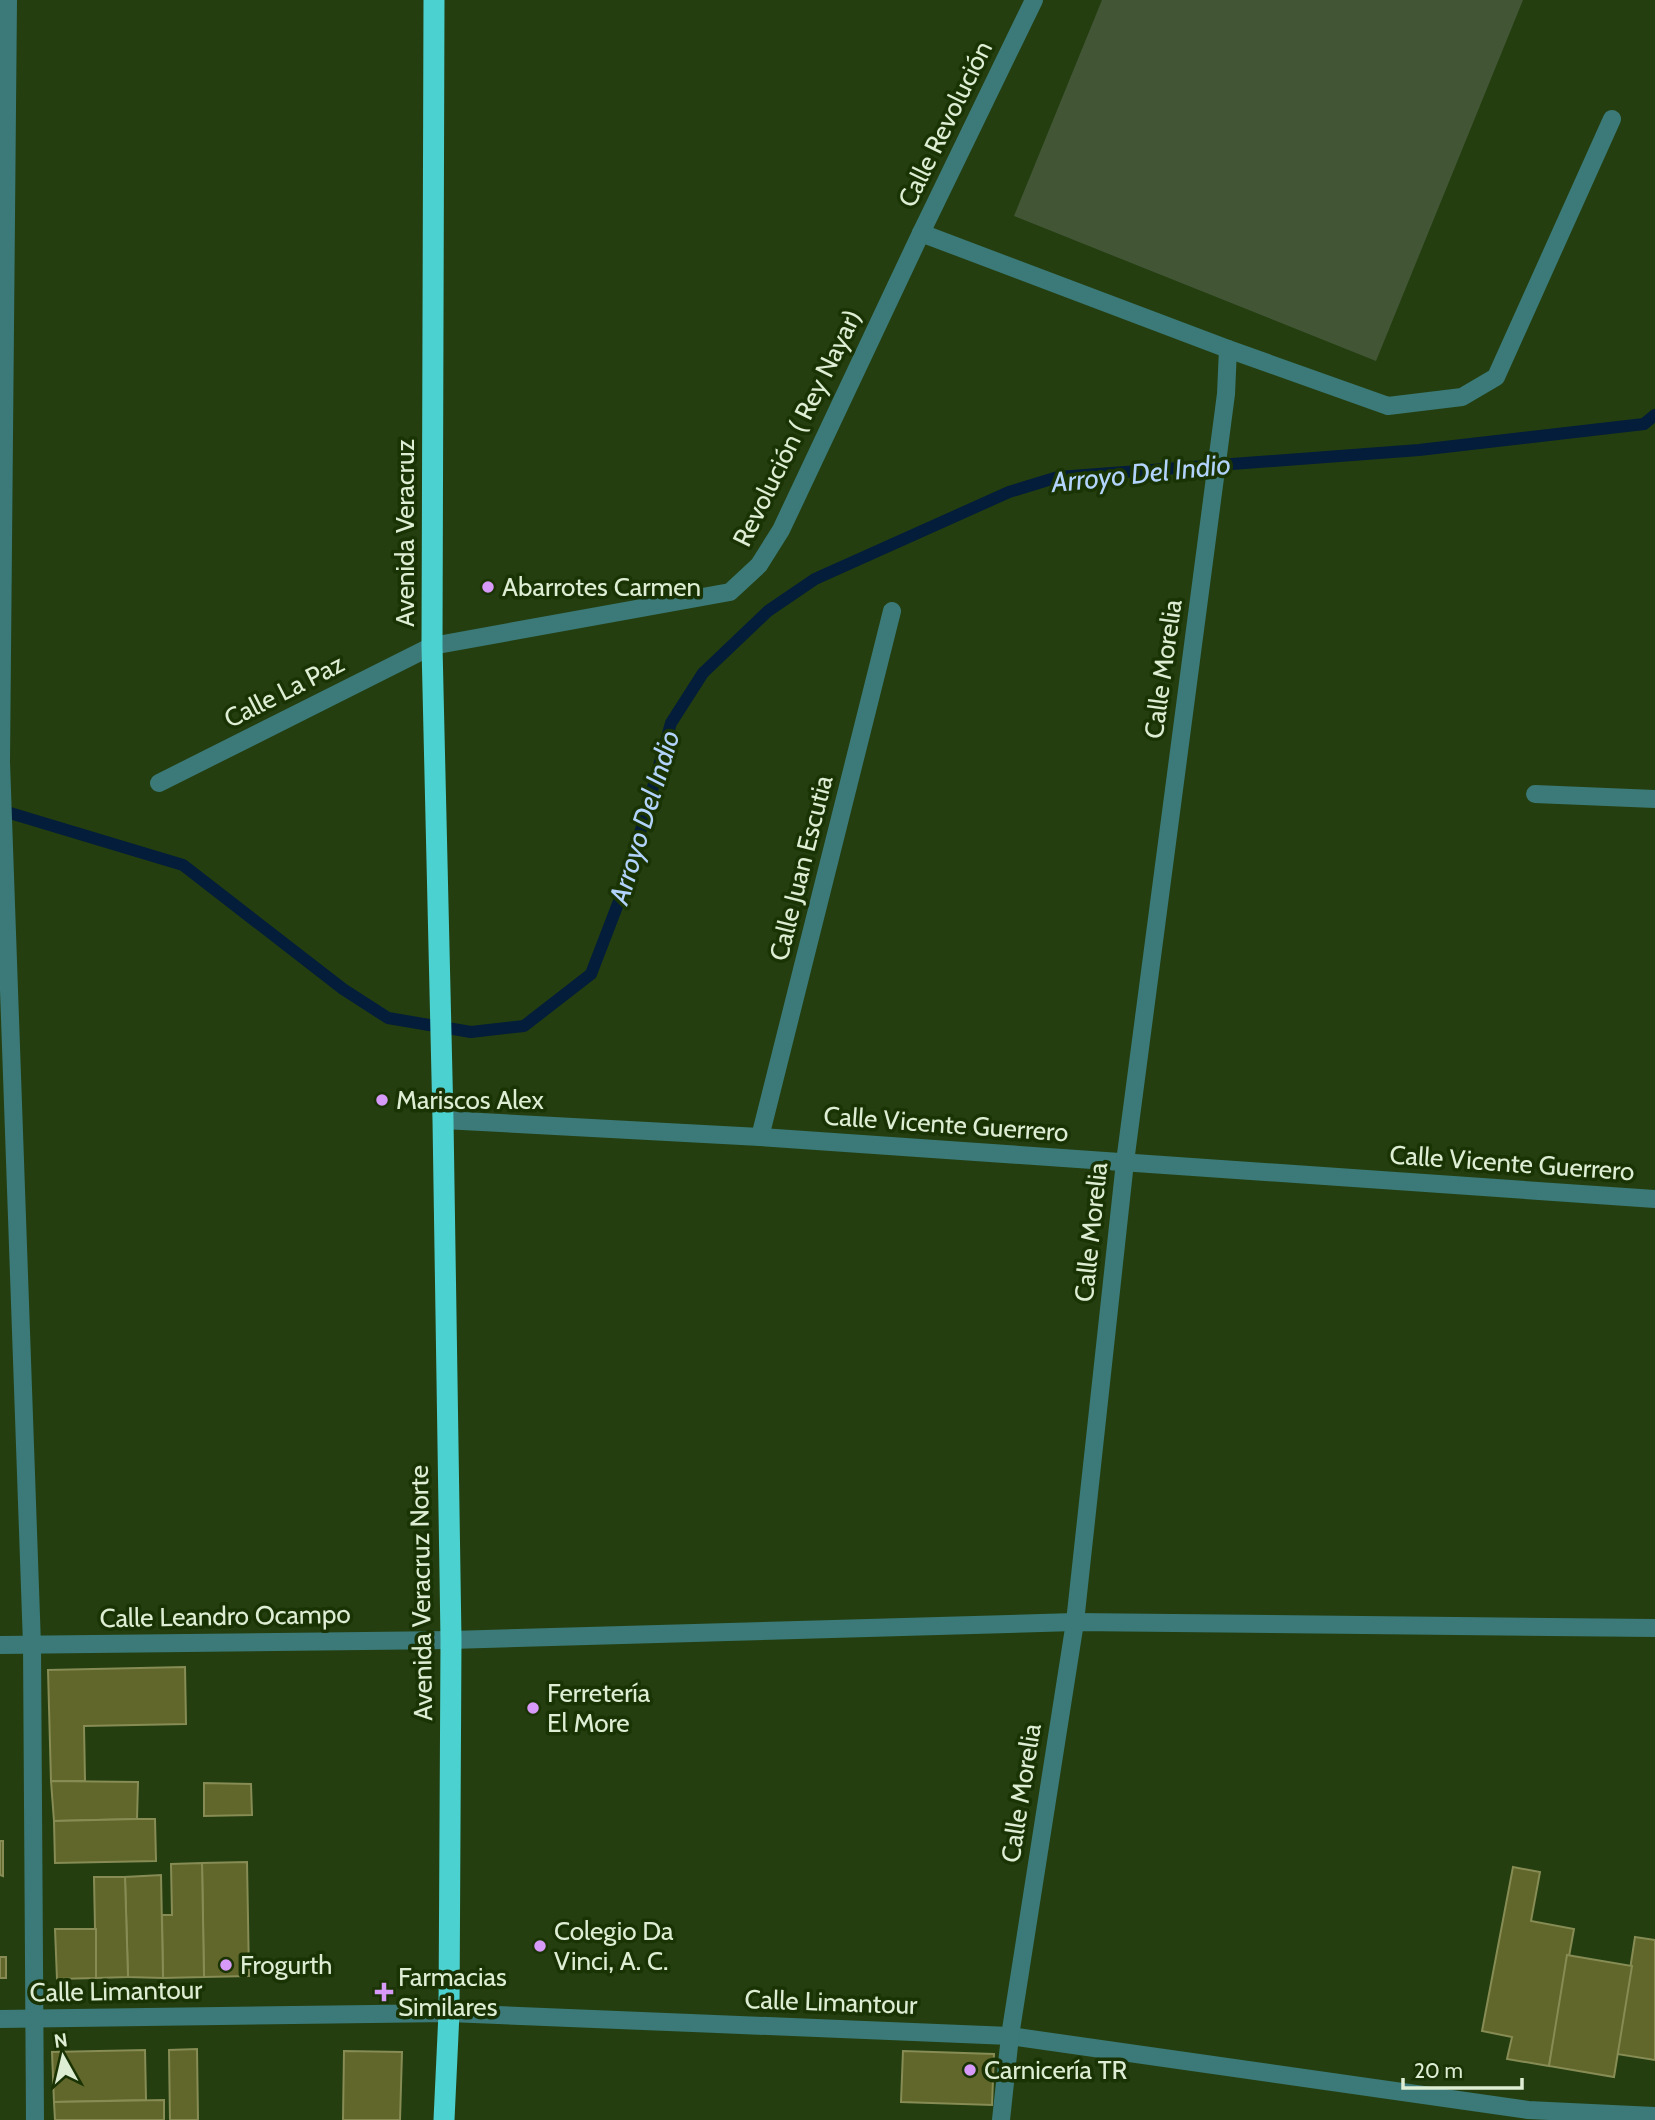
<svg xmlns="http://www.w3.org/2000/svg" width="1655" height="2120" font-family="Cabin,sans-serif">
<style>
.green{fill:#425636}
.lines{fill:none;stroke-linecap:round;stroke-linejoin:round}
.stream{stroke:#031d3b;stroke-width:12}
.building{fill:#61662a;stroke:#868c54;stroke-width:2}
.minor{stroke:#3b7a78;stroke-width:18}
.highway{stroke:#4bd1cf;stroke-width:21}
.poi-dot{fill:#d89af8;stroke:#1a3304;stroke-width:2.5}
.labels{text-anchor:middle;stroke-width:7;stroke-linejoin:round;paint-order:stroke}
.street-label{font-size:26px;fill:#deeed4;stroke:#1a3304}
.poi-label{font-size:26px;fill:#deeed4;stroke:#1a3304;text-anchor:start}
.water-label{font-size:28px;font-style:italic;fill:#b2d3fc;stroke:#1a3304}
</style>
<rect width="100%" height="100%" fill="#243e10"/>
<!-- green -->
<polygon class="green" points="1102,0 1523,0 1376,361 1014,216"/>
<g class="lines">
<!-- stream -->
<polyline class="stream" points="0,810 183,865 343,989 388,1018 471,1032 524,1026 591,974 626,883 671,723 703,673 768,611 815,579 1009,492 1058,477 1419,450 1644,424 1655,415"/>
</g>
<!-- building -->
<g class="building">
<polygon points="185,1667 186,1724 84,1726 85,1781 51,1781 48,1670"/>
<polygon points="51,1781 138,1782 137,1819 54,1821"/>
<polygon points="204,1783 251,1784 252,1815 204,1816"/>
<polygon points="137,1819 155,1819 156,1861 55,1863 54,1821"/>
<polygon points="0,1841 3,1841 3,1876 0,1875"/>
<polygon points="247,1862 249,1976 204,1977 202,1863"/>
<polygon points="202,1863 204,1977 163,1978 162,1915 172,1915 171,1864"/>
<polygon points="1513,1867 1540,1872 1531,1921 1574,1929 1549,2066 1507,2059 1512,2037 1482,2031"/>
<polygon points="161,1875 163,1978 128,1977 125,1877"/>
<polygon points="94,1877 125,1877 128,1977 96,1978"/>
<polygon points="55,1929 96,1929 96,1978 57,1979"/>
<polygon points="1635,1937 1655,1940 1655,2060 1617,2054"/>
<polygon points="1567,1955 1632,1966 1614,2077 1549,2066"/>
<rect x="0" y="1957" width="6" height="21"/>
<polygon points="197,2049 198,2120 170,2120 169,2050"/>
<polygon points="145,2050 146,2100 54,2102 52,2052"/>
<polygon points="344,2051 402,2052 400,2120 343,2120"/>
<polygon points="903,2051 994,2054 992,2105 901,2102"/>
<polygon points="164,2100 164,2120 55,2120 54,2102"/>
</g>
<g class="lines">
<!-- minor -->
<g class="minor">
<polyline points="8,0 1,762 32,1645 35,2120"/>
<polyline points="921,233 1228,349 1388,406 1462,397 1496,377 1612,119"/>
<polyline points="159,783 432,646 730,592 759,565 781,530 921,233 1034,0"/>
<polyline points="1535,794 1655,799"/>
<polyline points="443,1120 760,1137 1655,1199"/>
<polyline points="760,1137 892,611"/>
<polyline points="0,1645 451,1640 1075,1622 1655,1628"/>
<polyline points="0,2019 449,2013 1010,2036 1528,2110 1655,2116"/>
<polyline points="1001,2120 1010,2036 1075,1622 1125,1162 1226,394 1228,349"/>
</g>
<!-- highway -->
<polyline class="highway" points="434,0 432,646 443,1120 451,1640 449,2013 444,2120"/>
</g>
<!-- markers -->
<g class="poi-dot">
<circle cx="488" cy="587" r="7"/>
<circle cx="382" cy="1100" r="7"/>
<circle cx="533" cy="1708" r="7"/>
<circle cx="540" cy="1946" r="7"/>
<circle cx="226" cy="1965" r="7"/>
<path d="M380.5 1981.5h7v7h7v7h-7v7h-7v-7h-7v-7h7z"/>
<circle cx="970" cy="2070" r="7"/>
</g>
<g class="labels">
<!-- street labels -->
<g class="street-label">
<text transform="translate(945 124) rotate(-64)" y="9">Calle Revolución</text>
<text transform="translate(797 428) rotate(-64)" y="9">Revolución ( Rey Nayar)</text>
<text transform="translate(405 533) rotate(-90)" y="9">Avenida Veracruz</text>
<text transform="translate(1163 669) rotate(-82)" y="9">Calle Morelia</text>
<text transform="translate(284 691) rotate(-27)" y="9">Calle La Paz</text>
<text transform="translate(801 868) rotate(-76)" y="9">Calle Juan Escutia</text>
<text transform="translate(946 1124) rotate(4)" y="9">Calle Vicente Guerrero</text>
<text transform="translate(1512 1163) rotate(4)" y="9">Calle Vicente Guerrero</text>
<text transform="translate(1091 1232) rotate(-84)" y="9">Calle Morelia</text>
<text transform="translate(421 1593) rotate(-91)" y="9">Avenida Veracruz Norte</text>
<text transform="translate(225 1616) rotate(-1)" y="9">Calle Leandro Ocampo</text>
<text transform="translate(1021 1793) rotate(-81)" y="9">Calle Morelia</text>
<text transform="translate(116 1991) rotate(-1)" y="9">Calle Limantour</text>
<text transform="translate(831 2002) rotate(2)" y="9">Calle Limantour</text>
</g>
<!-- poi labels -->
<g class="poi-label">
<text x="502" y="596">Abarrotes Carmen</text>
<text x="396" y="1109">Mariscos Alex</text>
<text x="547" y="1702">Ferretería<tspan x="547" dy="30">El More</tspan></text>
<text x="554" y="1940">Colegio Da<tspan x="554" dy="30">Vinci, A. C.</tspan></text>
<text x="240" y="1974">Frogurth</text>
<text x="398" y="1986">Farmacias<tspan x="398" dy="30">Similares</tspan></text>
<text x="984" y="2079">Carnicería TR</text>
</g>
<!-- water labels -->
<g class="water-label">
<text transform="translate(1141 473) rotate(-6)" y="10">Arroyo Del Indio</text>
<text transform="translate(644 817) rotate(-73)" y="10">Arroyo Del Indio</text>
</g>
</g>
<!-- north arrow -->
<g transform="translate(63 2057) rotate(352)" stroke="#1a3304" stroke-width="5" paint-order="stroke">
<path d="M0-5L12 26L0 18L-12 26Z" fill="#deeed4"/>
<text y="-10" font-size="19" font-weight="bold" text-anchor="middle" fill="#deeed4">N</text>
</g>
<!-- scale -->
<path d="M1403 2078v10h119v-10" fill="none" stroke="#deeed4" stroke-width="3.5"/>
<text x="1414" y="2078" font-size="21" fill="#deeed4" stroke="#1a3304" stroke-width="5" paint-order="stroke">20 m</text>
</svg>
